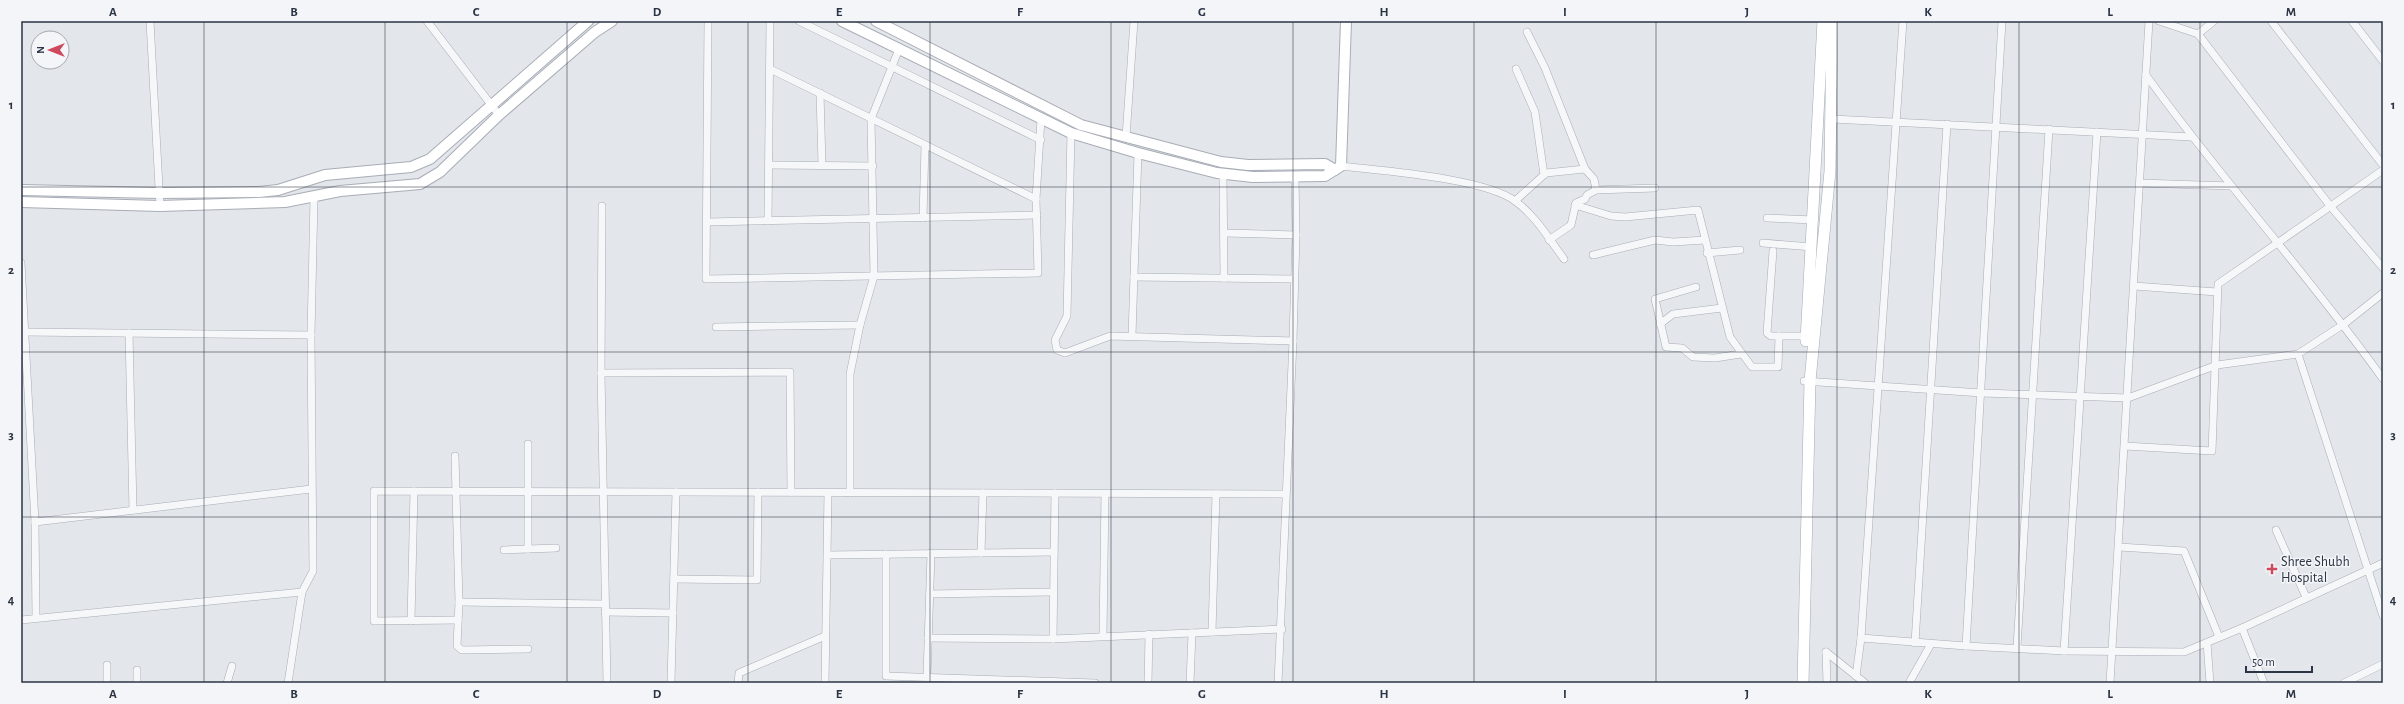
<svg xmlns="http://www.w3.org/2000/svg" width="2404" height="704" font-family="'Alegreya Sans',sans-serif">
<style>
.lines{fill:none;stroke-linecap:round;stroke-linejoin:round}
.street-casing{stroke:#a8adb6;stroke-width:8}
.secondary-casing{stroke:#a8adb6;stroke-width:12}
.primary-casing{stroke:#a2abb7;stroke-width:12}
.street{stroke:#f6f7f9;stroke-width:7}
.secondary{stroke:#fff;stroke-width:10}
.primary{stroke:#fff;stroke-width:11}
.grid{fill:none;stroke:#2b3444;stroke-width:1;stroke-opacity:0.55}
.poi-dot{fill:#d0485d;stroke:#f3f5f8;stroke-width:1.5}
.labels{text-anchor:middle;stroke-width:3;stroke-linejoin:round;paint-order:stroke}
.poi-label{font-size:14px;fill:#2b3444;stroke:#f3f5f8;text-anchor:start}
.neatline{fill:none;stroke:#2b3444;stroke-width:1.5}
.grid-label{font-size:13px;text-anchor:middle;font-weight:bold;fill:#2b3444}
</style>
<rect width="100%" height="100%" fill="#e3e6eb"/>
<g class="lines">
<defs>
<g id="street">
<polyline points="150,21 160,206"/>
<polyline points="427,21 499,115"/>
<polyline points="708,21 706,279 1038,273 1036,199 1041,119"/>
<polyline points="799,21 1041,140"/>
<polyline points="1903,21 1861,638 1966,646 2064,651 2184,652 2242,628 2383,563"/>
<polyline points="2159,21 2198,34 2331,207 2383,268"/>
<polyline points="2271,21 2383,165"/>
<polyline points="2352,21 2383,61"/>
<polyline points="1527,32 1545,68 1585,169 1594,179 1596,190 1655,188"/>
<polyline points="2198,34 2214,21"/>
<polyline points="770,69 1036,199"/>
<polyline points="1516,69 1535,112 1544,175"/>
<path d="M2146,75C2221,179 2308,274 2383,379"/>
<polyline points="820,93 822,165"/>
<polyline points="1832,119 2191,137"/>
<polyline points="1071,133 1067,316 1055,340 1057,350 1065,353 1110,336 1293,341"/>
<polyline points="1126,137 1134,21"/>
<polyline points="769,165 873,166"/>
<path d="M1341,166C1382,171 1484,178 1515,201C1536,216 1549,239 1564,259"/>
<polyline points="1223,174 1224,278"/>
<polyline points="2140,183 2231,186"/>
<polyline points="1515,201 1546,173 1585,169"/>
<polyline points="1575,205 1611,216 1625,217 1698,210 1730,337 1752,367 1778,367 1779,336"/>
<polyline points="602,206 601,373 607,683"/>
<polyline points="923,218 925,145"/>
<polyline points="1767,218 1814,220"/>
<polyline points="768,221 770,21"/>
<polyline points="707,222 1037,215"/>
<polyline points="1225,233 1296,235"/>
<polyline points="1549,240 1571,225 1576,203 1585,199 1587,195 1596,190"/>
<polyline points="1763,243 1812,247"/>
<polyline points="1773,251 1767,333 1771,336 1807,336"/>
<polyline points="1707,253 1740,250"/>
<polyline points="1593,255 1655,240 1673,242 1705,240"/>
<polyline points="21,263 35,522 36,618"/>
<polyline points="1134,277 1294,279"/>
<polyline points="2134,286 2217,292"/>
<polyline points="1696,287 1655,299 1666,347 1682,348 1693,357 1715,358 1741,354"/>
<polyline points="1660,324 1673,314 1722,308"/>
<polyline points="716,327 860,325"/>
<polyline points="24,332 311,335"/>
<polyline points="129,333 133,510"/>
<polyline points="1132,336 1138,153"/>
<polyline points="2298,354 2383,616"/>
<polyline points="601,373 790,372 791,492"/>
<polyline points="1804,381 1982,393 2128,398 2217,365 2298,354 2344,324 2383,293"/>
<polyline points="528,444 528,549"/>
<polyline points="2125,446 2212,451 2218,284 2383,170"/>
<polyline points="455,456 459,602 457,646 462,650 528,649"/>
<polyline points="850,493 850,374 860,325 874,276 871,119 899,49"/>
<polyline points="35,522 311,489"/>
<polyline points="2276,530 2306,597"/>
<polyline points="2119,547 2184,551 2219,637"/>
<polyline points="504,550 556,548"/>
<polyline points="981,553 983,493"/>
<polyline points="886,554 886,676 1095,683"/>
<polyline points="828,555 1054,552"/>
<polyline points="674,579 757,580 758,492"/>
<polyline points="930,594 1053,592"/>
<polyline points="459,602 605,604"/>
<polyline points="605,612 673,613"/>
<polyline points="21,620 302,592"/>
<polyline points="458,620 374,621 374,491 1285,494"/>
<polyline points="411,621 414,491"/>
<polyline points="2242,628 2264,683"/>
<polyline points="1212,632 1216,494"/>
<polyline points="1103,636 1105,494"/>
<polyline points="928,638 1053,639 1282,629"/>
<polyline points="1053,639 1055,493"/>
<polyline points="1915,643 1947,124"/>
<polyline points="2207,643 2210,683"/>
<polyline points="1966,646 2002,21"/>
<polyline points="2017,647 2049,129"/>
<polyline points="2064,651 2097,132"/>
<polyline points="1826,652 1865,683"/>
<polyline points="1826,652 1827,683"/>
<polyline points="927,676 931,553"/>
<polyline points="1856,676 1861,638"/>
<polyline points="107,683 107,665"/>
<polyline points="137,683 137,670"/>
<polyline points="227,683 232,666"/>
<polyline points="288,683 302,592 313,571 311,335 314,197"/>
<polyline points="671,683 676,492"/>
<polyline points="738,683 739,673 825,636"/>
<polyline points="825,683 828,493"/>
<polyline points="1148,683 1149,634"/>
<polyline points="1190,683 1192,633"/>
<polyline points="1278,683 1293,341 1296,235 1295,177"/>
<polyline points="1909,683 1931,644"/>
<polyline points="2110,683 2149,21"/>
<polyline points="2344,683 2383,664"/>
</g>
<g id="secondary">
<polyline points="842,21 1071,133 1138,153 1217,173 1253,177 1325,176 1341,166 1346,21"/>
<polyline points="876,21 1081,125 1221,162 1248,165 1325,164 1335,170"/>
<polyline points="21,190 159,193 259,192 278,190 325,175 411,167 430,159 588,21"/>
<polyline points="21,202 160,206 285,202 340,191 420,184 440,172 499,115 595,32 612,21"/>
</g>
<g id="primary">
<polyline points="1806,341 1823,21"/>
<polyline points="1803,683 1810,381 1830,171 1832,21"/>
</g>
</defs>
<!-- street casing -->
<use href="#street" class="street-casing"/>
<!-- secondary casing -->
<use href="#secondary" class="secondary-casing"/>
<!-- primary casing -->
<use href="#primary" class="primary-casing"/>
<!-- street -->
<use href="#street" class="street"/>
<!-- secondary -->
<use href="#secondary" class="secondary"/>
<!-- primary -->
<use href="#primary" class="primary"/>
</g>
<!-- grid -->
<path class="grid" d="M204,21V683M385,21V683M567,21V683M748,21V683M930,21V683M1111,21V683M1293,21V683M1474,21V683M1656,21V683M1837,21V683M2019,21V683M2200,21V683M21,187H2383M21,352H2383M21,517H2383"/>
<!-- markers -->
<path class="poi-dot" d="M2270 563h4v4h4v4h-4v4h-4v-4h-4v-4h4z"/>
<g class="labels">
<!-- poi labels -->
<g class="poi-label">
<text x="2281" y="566">Shree Shubh<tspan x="2281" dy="16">Hospital</tspan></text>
</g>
</g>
<!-- border -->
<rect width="2404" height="704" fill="none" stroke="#f3f5f8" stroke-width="44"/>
<!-- north arrow -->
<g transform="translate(50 50) rotate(270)"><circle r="19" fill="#f3f5f8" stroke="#a3a8b0"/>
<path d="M0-3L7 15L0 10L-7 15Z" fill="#d0485d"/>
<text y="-6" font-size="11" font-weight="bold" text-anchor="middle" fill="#2b3444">N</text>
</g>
<!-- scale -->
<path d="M2246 666v6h66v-6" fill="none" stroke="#2b3444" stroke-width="2"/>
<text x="2252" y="666" font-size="12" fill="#2b3444" stroke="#f3f5f8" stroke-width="3" paint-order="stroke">50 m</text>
<rect x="22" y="22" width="2360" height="660" class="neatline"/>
<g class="grid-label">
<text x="113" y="16">A</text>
<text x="294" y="16">B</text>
<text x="476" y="16">C</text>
<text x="657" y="16">D</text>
<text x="839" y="16">E</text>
<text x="1020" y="16">F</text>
<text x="1202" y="16">G</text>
<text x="1384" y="16">H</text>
<text x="1565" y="16">I</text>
<text x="1747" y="16">J</text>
<text x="1928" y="16">K</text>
<text x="2110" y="16">L</text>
<text x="2291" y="16">M</text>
<text x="11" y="109">1</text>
<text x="2393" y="109">1</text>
<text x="11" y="274">2</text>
<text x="2393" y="274">2</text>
<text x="11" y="439">3</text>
<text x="2393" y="439">3</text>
<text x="11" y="604">4</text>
<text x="2393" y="604">4</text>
<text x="113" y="698">A</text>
<text x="294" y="698">B</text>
<text x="476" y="698">C</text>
<text x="657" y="698">D</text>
<text x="839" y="698">E</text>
<text x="1020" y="698">F</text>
<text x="1202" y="698">G</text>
<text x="1384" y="698">H</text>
<text x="1565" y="698">I</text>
<text x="1747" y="698">J</text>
<text x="1928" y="698">K</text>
<text x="2110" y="698">L</text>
<text x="2291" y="698">M</text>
</g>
</svg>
